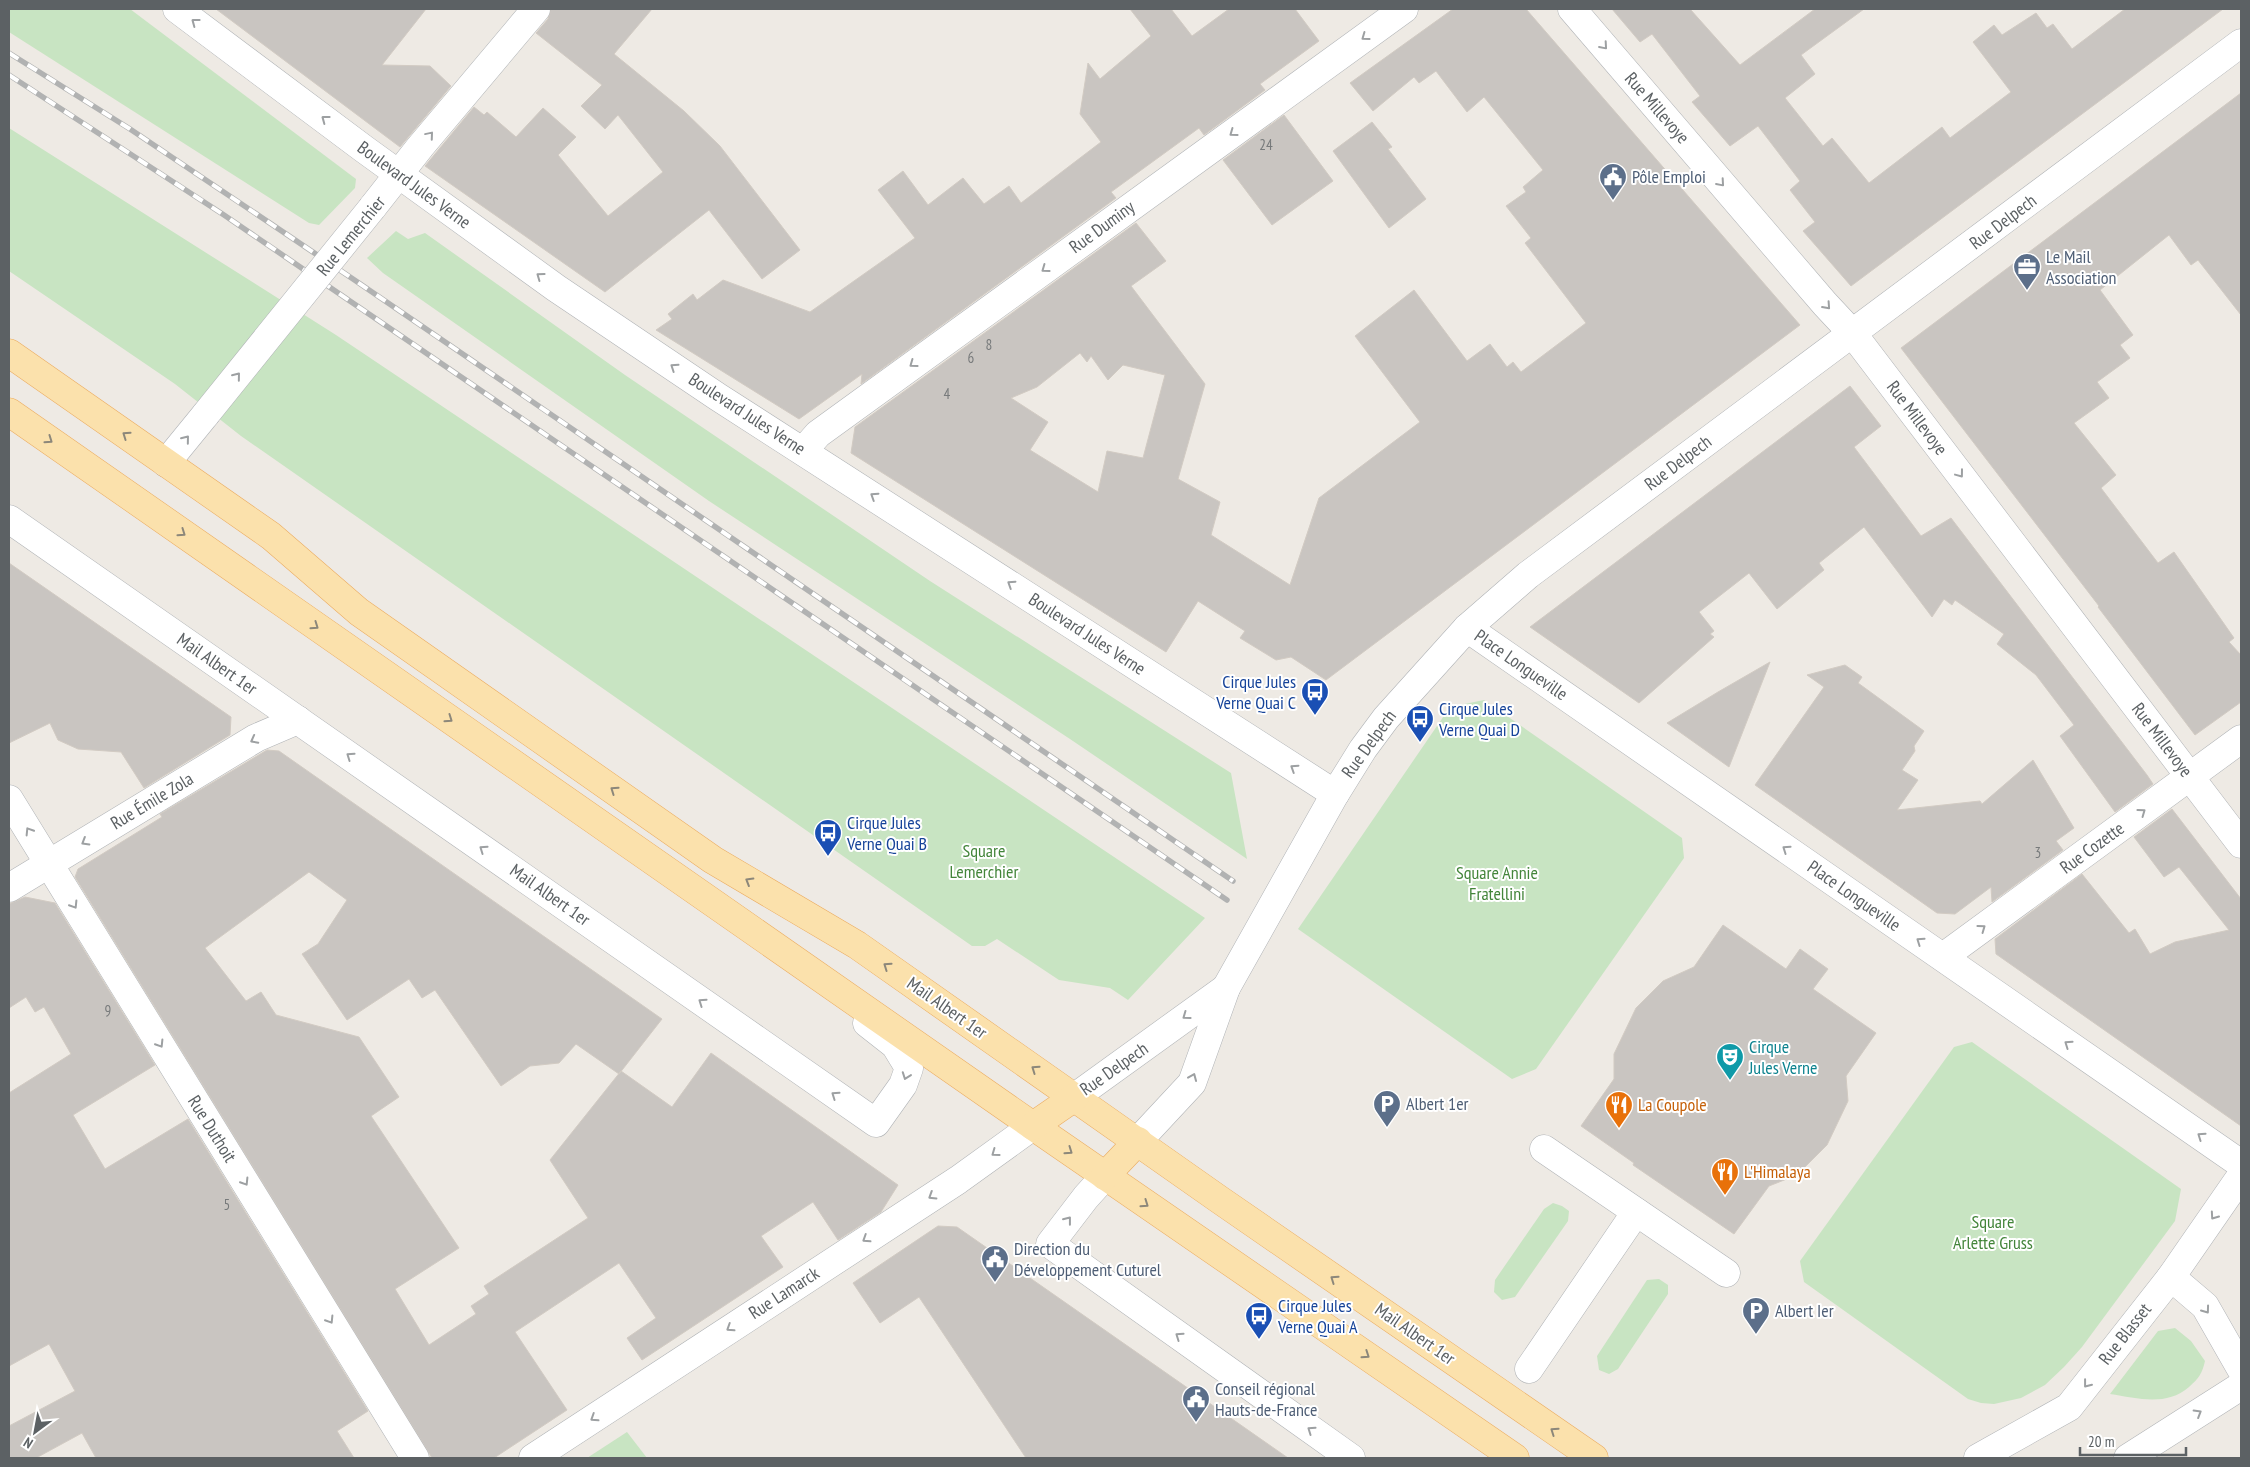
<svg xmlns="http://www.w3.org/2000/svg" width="2250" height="1467" font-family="'PT Sans Narrow',sans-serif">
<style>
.green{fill:#c8e4c2}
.building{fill:#c9c5c1;stroke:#d2cbc3;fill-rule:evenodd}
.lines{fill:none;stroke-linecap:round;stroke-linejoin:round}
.minor-casing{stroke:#b0b3b6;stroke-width:29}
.major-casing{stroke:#ebac61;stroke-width:29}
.minor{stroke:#fff;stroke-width:28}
.major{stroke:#fbe1ac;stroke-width:28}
.rail-casing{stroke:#b1b2b2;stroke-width:5.5}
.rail{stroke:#fff;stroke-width:4;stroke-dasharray:11;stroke-linecap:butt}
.minor-bridge-casing{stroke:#b0b3b6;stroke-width:29;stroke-linecap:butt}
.minor-bridge{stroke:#fff;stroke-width:28}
.oneway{stroke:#9da0a2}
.oneway2{stroke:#8c877a}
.labels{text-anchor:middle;stroke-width:4;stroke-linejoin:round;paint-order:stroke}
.number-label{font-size:15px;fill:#777a7b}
.street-label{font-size:18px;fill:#5c6164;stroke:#fff}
.service-label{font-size:18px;fill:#4e5e75;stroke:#fff;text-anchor:start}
.transit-label{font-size:18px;fill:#164399;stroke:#fff;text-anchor:start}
.park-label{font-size:18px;fill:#43853a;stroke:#fff}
.culture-label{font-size:18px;fill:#0d838f;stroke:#fff;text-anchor:start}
.food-label{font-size:18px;fill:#c56008;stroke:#fff;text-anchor:start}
</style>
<rect width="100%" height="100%" fill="#eeeae4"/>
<!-- green -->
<g class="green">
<polygon points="9,9 130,9 356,179 355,188 319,225 309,223 9,32"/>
<polygon points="9,128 336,335 1205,918 1128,1000 1110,988 1059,980 997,939 985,946 972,946 241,436 175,384 9,271"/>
<polygon points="396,231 408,239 425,233 625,375 930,581 1231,773 1247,859 1070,739 709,501 383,273 367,258"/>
<polygon points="1484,700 1682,838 1684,858 1536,1069 1512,1079 1298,929 1450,707"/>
<polygon points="1972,1042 2181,1189 2175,1221 2082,1347 2064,1367 2045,1385 2021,1398 1994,1404 1981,1403 1968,1399 1804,1282 1800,1261 1954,1047"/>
<polygon points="1553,1203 1562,1206 1569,1211 1568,1221 1515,1297 1502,1300 1494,1292 1495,1280 1544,1209"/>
<polygon points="1659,1279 1668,1285 1668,1294 1618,1369 1609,1374 1599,1370 1597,1356 1647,1280"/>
<path d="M2175,1328L2191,1341L2205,1361C2202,1374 2199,1378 2189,1387C2166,1407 2137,1398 2110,1394L2158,1331Z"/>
<polygon points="627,1432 647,1458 587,1458"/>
</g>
<!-- building -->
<g class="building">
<polygon points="216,9 426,9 382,65 430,66 451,86 400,147"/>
<polygon points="551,9 652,9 614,54 684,111 720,146 800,250 762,279 709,210 605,292 425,166 474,107 484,115 487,112 516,137 543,108 576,137 558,155 608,216 663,172 618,115 605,129 581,106 602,85 536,33 548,19"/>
<polygon points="1130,9 1171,9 1192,36 1229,9 1295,9 1319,41 1260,84 1265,90 1204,135 1199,128 1111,192 1116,198 861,384 862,374 799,419 656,330 672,319 668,314 693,294 697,300 723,280 810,312 915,238 878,190 903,171 928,205 963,178 984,204 1009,186 1021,203 1101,142 1080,114 1088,63 1100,79 1151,36"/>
<path d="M1453,9H1526L1800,325L1326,680L1291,657L1276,660L1240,638L1245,631L1198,601L1166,652L851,453L855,427L1136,223L1166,261L1131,286L1205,384L1178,479L1220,502L1211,535L1290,585L1319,498L1420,422L1355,336L1414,290L1467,361L1490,344L1507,367L1513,362L1521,372L1586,323L1525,243L1531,238L1506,206L1526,192L1523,187L1543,170L1484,97L1467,112L1436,71L1419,83L1414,77L1373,111L1350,83ZM1080,353L1087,362L1091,356L1108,380L1123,365L1165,375L1143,458L1107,451L1098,492L1030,450L1048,422L1011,398L1037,387Z"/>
<polygon points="1612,9 1690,9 1740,65 1815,9 1864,9 1801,55 1815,74 1785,98 1823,146 1832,138 1869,183 1942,127 1950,138 2011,92 1973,42 1994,25 2002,35 2036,13 2047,28 2053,24 2072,49 2125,9 2223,9 1851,286 1803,231 1815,222 1790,190 1800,181 1758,126 1730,146 1692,102 1700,96 1652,34 1640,42"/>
<polygon points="2241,93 2241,315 2198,260 2191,265 2169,235 2100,290 2133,335 2120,345 2130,358 2097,382 2109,398 2074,423 2116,475 2101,488 2158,563 2174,552 2234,638 2229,642 2241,655 2241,702 2195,735 2098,607 2099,606 1901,348"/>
<polygon points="1284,115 1333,181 1272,225 1223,160"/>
<polygon points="1372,122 1392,147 1388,149 1426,199 1389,228 1333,151"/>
<polygon points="1850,386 1881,426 1854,447 1921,536 1951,518 2147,775 2153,784 2115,812 2060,736 2074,725 2036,675 1997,644 2004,634 1955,600 1952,605 1944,599 1932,617 1864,527 1819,563 1824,570 1777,609 1749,573 1699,612 1714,631 1710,634 1714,637 1639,703 1530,627"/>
<polygon points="9,563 231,717 230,735 144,788 121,752 78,749 58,740 50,723 9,743"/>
<polygon points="1770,662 1729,767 1667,723 1718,692"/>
<polygon points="1845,665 1862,677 1858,683 1924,731 1914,746 1915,751 1902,770 1918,780 1897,810 1980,801 1982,804 2033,760 2074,828 2056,841 2063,850 1992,902 1991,887 1955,914 1937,913 1755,785 1824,687 1807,675"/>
<polygon points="267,750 279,751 662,1019 619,1074 576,1044 559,1063 530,1066 501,1086 435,990 422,998 409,979 347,1020 302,954 318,944 347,900 309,872 205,948 246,1001 261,992 276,1015 359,1037 399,1097 371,1116 459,1248 395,1289 429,1345 476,1314 471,1306 489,1294 484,1286 588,1218 550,1160 621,1071 672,1107 711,1053 898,1185 881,1212 838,1240 813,1202 761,1236 783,1267 642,1360 627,1338 656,1318 619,1263 515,1332 567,1410 494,1458 432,1458 75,877 78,869 162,817 160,814"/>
<polygon points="2172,809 2241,899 2241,1126 1996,954 1995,939 2082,874 2129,933 2135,929 2150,954 2175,942 2229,930 2179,867 2164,877 2134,837"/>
<polygon points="25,897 55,903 155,1065 73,1115 105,1169 188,1119 368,1411 337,1431 354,1458 96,1458 82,1433 36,1458 9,1458 9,1426 75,1391 49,1344 9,1366 9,1093 71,1054 44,1007 35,1012 26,997 9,1008 9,904"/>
<polygon points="1723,925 1786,969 1800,949 1828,969 1813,989 1876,1033 1846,1076 1848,1101 1827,1145 1797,1175 1769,1186 1734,1234 1633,1165 1634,1163 1581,1126 1614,1079 1614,1054 1636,1008 1663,981 1694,967"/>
<polygon points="938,1226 957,1227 1288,1458 1026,1458 919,1297 880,1323 853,1283"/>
</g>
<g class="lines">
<defs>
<g id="minor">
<polyline points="177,9 364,149 556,288 718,397 1335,794"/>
<polyline points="1572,9 1825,304 1853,334 2241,844"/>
<polyline points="372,208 420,147 536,9"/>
<polyline points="804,450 818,434 1404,9"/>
<polyline points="166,463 206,414"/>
<polyline points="9,519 876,1123 903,1085 909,1068 895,1045 867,1023"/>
<polyline points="1467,628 2241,1164"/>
<polyline points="9,799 415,1458"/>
<polyline points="9,888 256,738 298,720"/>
<polyline points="1943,957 2241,739"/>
<polyline points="1075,1097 1226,988"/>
<polyline points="1138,1141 1192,1083 1226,988 1335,794 1363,749 1386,718 1467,628 1528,575 2241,43"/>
<polyline points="1544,1149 1726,1273"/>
<polyline points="1105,1176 1086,1197 1050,1244 1351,1458"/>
<polyline points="2171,1277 2205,1306 2241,1369"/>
<polyline points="1529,1369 1636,1212"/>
<polyline points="533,1458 958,1180 1033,1126"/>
<polyline points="1978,1458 2069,1407 2171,1277 2241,1176"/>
<polyline points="2128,1458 2241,1386"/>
</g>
<g id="major">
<polyline points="9,353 271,536 359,612 713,860 857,945 1220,1200 1594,1458"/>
<polyline points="9,412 1033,1126 1515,1458"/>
<polyline points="1033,1126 1075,1097"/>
<polyline points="1105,1176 1138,1141"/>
</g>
</defs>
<!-- minor casing -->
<use href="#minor" class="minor-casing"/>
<!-- major casing -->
<use href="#major" class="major-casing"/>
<!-- minor -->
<use href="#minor" class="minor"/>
<!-- major -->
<use href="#major" class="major"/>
<defs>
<g id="rail">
<polyline points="9,53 130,129 353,279 1233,881"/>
<polyline points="9,75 224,215 1227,900"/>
</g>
</defs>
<!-- rail casing -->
<use href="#rail" class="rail-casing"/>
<!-- rail -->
<use href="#rail" class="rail"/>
<defs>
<polyline id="minor-bridge" points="206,414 372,208"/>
</defs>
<!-- minor-bridge casing -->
<use href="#minor-bridge" class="minor-bridge-casing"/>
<!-- minor-bridge -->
<use href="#minor-bridge" class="minor-bridge"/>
</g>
<!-- one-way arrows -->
<defs><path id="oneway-chevron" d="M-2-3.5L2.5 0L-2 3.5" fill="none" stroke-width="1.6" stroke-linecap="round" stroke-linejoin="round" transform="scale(1.25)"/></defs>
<g class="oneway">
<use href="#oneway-chevron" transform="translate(195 22) rotate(-143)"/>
<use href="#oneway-chevron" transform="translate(1365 37) rotate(144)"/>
<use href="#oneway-chevron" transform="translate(1604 46) rotate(49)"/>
<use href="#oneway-chevron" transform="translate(325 119) rotate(-143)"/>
<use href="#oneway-chevron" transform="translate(1233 133) rotate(144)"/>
<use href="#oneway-chevron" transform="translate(430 135) rotate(-50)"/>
<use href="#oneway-chevron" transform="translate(1721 183) rotate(49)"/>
<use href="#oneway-chevron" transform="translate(1045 269) rotate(144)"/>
<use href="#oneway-chevron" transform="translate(540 276) rotate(-144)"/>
<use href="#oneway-chevron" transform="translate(1827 306) rotate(48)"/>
<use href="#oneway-chevron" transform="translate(913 364) rotate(144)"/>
<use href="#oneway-chevron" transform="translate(674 367) rotate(-146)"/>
<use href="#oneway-chevron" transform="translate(237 376) rotate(-51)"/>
<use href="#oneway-chevron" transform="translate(186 439) rotate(-51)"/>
<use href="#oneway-chevron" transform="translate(1960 474) rotate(53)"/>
<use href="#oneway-chevron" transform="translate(874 496) rotate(-147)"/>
<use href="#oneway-chevron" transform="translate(1011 584) rotate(-147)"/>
<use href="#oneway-chevron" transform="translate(254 740) rotate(152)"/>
<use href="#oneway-chevron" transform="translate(350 756) rotate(-145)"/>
<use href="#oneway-chevron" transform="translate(1294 768) rotate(-147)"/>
<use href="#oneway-chevron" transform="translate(2142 812) rotate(-36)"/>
<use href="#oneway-chevron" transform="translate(29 831) rotate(-122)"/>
<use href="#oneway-chevron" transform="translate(85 842) rotate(149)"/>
<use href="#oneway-chevron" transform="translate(483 849) rotate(-145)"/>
<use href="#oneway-chevron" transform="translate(1786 849) rotate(-145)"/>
<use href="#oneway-chevron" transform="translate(74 905) rotate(58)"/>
<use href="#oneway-chevron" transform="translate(1982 928) rotate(-36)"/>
<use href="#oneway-chevron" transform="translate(1920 941) rotate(-145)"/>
<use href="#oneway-chevron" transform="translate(702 1002) rotate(-145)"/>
<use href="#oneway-chevron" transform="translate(1186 1016) rotate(144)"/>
<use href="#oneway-chevron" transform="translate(160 1044) rotate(58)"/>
<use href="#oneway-chevron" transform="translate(2068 1044) rotate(-145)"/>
<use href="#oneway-chevron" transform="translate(906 1076) rotate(110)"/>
<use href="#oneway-chevron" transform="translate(1193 1077) rotate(-67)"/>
<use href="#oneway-chevron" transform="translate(835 1095) rotate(-145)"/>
<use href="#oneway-chevron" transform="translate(2201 1136) rotate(-145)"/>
<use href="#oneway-chevron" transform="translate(995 1153) rotate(144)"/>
<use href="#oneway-chevron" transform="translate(245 1182) rotate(58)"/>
<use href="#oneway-chevron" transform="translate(932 1196) rotate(148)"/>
<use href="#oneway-chevron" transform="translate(2214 1216) rotate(125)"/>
<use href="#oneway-chevron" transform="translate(1068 1220) rotate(-52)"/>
<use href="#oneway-chevron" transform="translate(866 1239) rotate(147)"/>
<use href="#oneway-chevron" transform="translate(2206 1310) rotate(54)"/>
<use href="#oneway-chevron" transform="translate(330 1320) rotate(58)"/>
<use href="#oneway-chevron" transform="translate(730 1328) rotate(147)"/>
<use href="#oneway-chevron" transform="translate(1179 1336) rotate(-145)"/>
<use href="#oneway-chevron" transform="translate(2087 1384) rotate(128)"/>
<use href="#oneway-chevron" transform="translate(2198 1413) rotate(-31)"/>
<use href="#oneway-chevron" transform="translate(594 1418) rotate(147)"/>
<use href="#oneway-chevron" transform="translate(1311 1430) rotate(-145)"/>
</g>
<g class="oneway2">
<use href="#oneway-chevron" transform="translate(126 435) rotate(-145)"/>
<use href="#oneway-chevron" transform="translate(49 440) rotate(35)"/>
<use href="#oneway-chevron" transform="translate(182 533) rotate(35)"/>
<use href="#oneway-chevron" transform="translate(315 626) rotate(35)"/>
<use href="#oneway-chevron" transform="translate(449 719) rotate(35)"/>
<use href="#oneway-chevron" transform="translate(614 790) rotate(-145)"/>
<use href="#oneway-chevron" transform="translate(749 881) rotate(-149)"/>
<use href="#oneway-chevron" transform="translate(887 966) rotate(-145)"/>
<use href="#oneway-chevron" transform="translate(1035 1069) rotate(-145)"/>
<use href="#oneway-chevron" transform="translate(1069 1151) rotate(35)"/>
<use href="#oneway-chevron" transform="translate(1145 1204) rotate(35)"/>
<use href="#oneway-chevron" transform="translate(1334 1279) rotate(-145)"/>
<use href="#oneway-chevron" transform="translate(1366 1355) rotate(34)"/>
<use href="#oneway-chevron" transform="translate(1554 1431) rotate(-145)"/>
</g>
<!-- icons -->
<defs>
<symbol id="civic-pin" viewBox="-11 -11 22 30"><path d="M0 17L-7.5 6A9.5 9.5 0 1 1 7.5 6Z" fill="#5c6f8a" stroke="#fff"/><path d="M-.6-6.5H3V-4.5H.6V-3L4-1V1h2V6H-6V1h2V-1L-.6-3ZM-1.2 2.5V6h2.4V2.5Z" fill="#fff"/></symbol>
<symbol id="office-pin" viewBox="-11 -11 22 30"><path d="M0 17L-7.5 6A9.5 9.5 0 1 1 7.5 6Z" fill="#5c6f8a" stroke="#fff"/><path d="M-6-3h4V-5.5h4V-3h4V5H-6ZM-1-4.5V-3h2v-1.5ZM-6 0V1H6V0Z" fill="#fff"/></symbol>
<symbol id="bus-pin" viewBox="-11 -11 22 30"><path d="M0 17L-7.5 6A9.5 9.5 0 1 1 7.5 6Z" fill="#1a4fb4" stroke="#fff"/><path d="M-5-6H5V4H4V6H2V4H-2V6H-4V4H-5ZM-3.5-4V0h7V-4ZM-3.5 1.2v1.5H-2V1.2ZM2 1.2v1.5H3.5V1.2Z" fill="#fff"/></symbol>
<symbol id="theatre-pin" viewBox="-11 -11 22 30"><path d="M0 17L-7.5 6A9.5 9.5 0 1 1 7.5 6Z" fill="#0f9aa8" stroke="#fff"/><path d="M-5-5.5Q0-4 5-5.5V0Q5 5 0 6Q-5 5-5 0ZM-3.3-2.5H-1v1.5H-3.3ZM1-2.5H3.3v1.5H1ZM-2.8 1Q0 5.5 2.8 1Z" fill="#fff"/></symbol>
<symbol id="parking-pin" viewBox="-11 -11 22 30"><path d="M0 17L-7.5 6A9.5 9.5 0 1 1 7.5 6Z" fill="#5c6f8a" stroke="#fff"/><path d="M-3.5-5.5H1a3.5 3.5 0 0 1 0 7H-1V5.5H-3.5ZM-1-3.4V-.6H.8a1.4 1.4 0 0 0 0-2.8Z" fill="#fff"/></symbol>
<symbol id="restaurant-pin" viewBox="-11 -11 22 30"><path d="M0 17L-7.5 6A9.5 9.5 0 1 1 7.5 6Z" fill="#e8710a" stroke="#fff"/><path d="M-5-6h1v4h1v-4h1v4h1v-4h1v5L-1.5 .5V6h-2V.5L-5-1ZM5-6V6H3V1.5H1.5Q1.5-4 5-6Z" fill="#fff"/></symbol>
</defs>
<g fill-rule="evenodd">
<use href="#civic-pin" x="1597" y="161" width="32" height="43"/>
<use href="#office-pin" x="2011" y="251" width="32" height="43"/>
<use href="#bus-pin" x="1299" y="676" width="32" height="43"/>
<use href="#bus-pin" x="1404" y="703" width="32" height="43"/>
<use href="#bus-pin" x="812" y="817" width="32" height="43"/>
<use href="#theatre-pin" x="1714" y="1041" width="32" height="43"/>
<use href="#parking-pin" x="1371" y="1088" width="32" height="43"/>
<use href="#restaurant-pin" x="1603" y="1089" width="32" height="43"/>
<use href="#restaurant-pin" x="1709" y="1156" width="32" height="43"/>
<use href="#civic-pin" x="979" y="1243" width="32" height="43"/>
<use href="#parking-pin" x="1740" y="1295" width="32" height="43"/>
<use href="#bus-pin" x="1243" y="1300" width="32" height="43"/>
<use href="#civic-pin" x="1180" y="1383" width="32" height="43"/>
</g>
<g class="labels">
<!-- number labels -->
<g class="number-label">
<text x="1266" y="150">24</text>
<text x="989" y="350">8</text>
<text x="971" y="363">6</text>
<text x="947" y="399">4</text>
<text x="2038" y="858">3</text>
<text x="108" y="1016">9</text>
<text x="227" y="1210">5</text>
</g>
<!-- street labels -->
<g class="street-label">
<text transform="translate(1657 108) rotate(49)" y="6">Rue Millevoye</text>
<text transform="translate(414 185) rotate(36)" y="6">Boulevard Jules Verne</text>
<text transform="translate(2003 222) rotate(-37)" y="6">Rue Delpech</text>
<text transform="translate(1102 227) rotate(-36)" y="6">Rue Duminy</text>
<text transform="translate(351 236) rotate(-51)" y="6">Rue Lemerchier</text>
<text transform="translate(747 414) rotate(33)" y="6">Boulevard Jules Verne</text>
<text transform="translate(1917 418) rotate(53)" y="6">Rue Millevoye</text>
<text transform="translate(1678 463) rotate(-37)" y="6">Rue Delpech</text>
<text transform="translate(1087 634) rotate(33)" y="6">Boulevard Jules Verne</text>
<text transform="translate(217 664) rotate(35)" y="6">Mail Albert 1er</text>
<text transform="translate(1521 665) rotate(35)" y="6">Place Longueville</text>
<text transform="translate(2162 740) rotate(53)" y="6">Rue Millevoye</text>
<text transform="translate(1369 744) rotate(-54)" y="6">Rue Delpech</text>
<text transform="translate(152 801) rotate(-31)" y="6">Rue Émile Zola</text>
<text transform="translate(2092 848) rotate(-36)" y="6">Rue Cozette</text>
<text transform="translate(550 895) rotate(35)" y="6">Mail Albert 1er</text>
<text transform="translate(1854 896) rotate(35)" y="6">Place Longueville</text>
<text transform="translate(947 1008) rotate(35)" y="6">Mail Albert 1er</text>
<text transform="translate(1114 1069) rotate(-35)" y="6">Rue Delpech</text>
<text transform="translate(212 1129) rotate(58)" y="6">Rue Duthoit</text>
<text transform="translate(784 1293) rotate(-33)" y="6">Rue Lamarck</text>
<text transform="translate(1415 1334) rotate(35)" y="6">Mail Albert 1er</text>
<text transform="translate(2125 1334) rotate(-52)" y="6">Rue Blasset</text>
</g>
<!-- service labels -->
<g class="service-label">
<text x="1632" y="183">Pôle Emploi</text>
<text x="2046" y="263">Le Mail<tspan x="2046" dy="21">Association</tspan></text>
<text x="1406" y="1110">Albert 1er</text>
<text x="1014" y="1255">Direction du<tspan x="1014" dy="21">Développement Cuturel</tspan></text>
<text x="1775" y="1317">Albert Ier</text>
<text x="1215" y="1395">Conseil régional<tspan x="1215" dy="21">Hauts-de-France</tspan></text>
</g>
<!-- transit labels -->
<g class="transit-label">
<text x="1296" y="688" text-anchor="end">Cirque Jules<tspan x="1296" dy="21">Verne Quai C</tspan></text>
<text x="1439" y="715">Cirque Jules<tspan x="1439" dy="21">Verne Quai D</tspan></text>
<text x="847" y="829">Cirque Jules<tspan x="847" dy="21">Verne Quai B</tspan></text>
<text x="1278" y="1312">Cirque Jules<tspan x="1278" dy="21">Verne Quai A</tspan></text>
</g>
<!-- park labels -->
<g class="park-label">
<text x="984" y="857">Square<tspan x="984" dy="21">Lemerchier</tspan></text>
<text x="1497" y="879">Square Annie<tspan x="1497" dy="21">Fratellini</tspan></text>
<text x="1993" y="1228">Square<tspan x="1993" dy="21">Arlette Gruss</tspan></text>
</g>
<!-- culture labels -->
<g class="culture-label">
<text x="1749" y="1053">Cirque<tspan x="1749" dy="21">Jules Verne</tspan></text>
</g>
<!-- food labels -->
<g class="food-label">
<text x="1638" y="1111">La Coupole</text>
<text x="1744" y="1178">L'Himalaya</text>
</g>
</g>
<!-- border -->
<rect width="2250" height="1467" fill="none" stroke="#5c6164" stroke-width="20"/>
<!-- north arrow -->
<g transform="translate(35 1432) rotate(212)" stroke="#ffffff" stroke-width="4" paint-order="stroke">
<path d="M0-4L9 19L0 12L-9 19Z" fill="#5c6164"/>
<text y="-8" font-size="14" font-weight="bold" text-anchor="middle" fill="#5c6164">N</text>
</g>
<!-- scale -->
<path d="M2080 1447v8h106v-8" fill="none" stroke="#5c6164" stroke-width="2.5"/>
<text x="2088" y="1447" font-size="15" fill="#5c6164" stroke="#ffffff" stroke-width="4" paint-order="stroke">20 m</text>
</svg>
